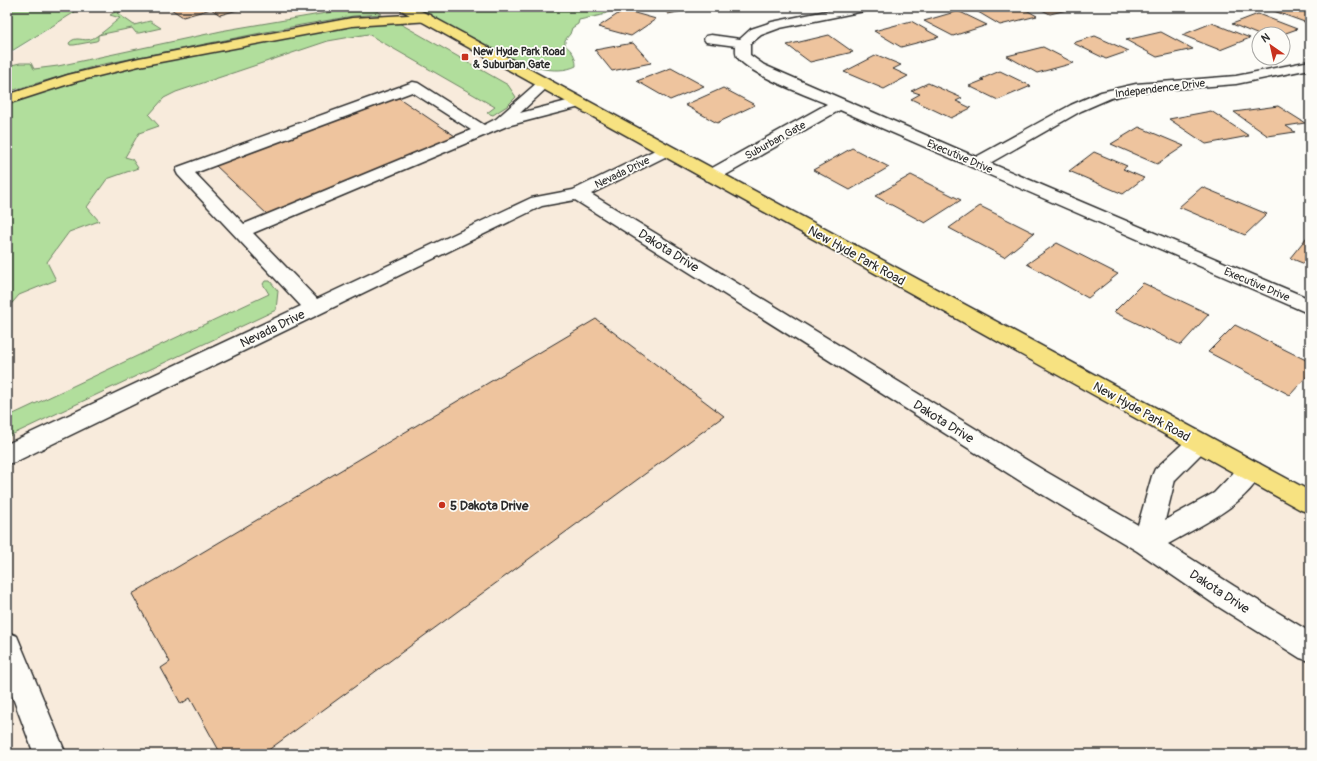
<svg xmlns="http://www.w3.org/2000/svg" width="1317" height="761" font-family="Pangolin,sans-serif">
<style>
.built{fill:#f8ebdc}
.green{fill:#b1de9c;stroke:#6e8464}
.building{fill:#eec49e;stroke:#2b2b2b}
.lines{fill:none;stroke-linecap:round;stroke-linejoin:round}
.minor-casing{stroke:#2b2b2b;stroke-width:3}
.major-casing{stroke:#2b2b2b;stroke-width:3}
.highway-casing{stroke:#2b2b2b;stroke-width:3}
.path{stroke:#2b2b2b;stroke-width:1.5;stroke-dasharray:2.5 2;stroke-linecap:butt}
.minor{fill:#fdfcf7;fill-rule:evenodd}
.major{fill:#f7e281;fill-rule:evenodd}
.highway{fill:#f7e281;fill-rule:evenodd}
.poi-dot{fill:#c8321e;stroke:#fdfcf7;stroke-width:1.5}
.labels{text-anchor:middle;stroke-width:3.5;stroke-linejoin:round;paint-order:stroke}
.far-poi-label{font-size:11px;font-weight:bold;fill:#2b2b2b;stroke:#fdfcf7;text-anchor:start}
.far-street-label{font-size:11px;fill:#2b2b2b;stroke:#fdfcf7}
.street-label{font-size:13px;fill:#2b2b2b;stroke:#fdfcf7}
.poi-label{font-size:13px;font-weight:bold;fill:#2b2b2b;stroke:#fdfcf7;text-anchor:start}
</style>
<rect width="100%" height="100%" fill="#fdfcf7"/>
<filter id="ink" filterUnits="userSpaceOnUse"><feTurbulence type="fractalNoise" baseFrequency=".025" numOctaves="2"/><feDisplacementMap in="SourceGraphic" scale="8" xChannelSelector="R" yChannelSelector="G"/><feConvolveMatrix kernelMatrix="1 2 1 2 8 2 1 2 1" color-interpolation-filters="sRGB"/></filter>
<g filter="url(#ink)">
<!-- built -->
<polygon class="built" points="82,7 405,7 1310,503 1310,754 7,754 7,254 139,62 7,84 7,56"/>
<!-- green -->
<g class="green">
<polygon points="7,7 83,7 7,54"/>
<path d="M123,7L132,8L117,13L134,25L150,21L161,28L139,33H136L132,28L98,35V40L96,41L74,45H70L69,43C76,35 83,42 91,39C100,36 112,24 120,18L110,15Z"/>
<polygon points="337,7 369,7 382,14 353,16 301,25 99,65 7,92 7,66 20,63 31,63 34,69 58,66 226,30 338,11"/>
<path d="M406,7H618L602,15L579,20L578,24L572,28L570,34L565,40V45C572,51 576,56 576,66C537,86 443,26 406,7Z"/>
<polygon points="393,22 399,23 508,85 516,97 507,106 493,115 487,113 495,107 368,34 328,41 176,92 164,98 149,115 159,126 139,133 125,157 132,159 138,168 107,179 87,207 99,221 69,232 47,262 56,280 19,295 7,309 7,103 75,79 130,66 362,24"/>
<polygon points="265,281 270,281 278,291 276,310 7,437 7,417 269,294 263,284"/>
</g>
<!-- building -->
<g class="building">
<polygon points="168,7 248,7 220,15 211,9 183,17"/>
<polygon points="661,7 703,7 668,14"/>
<polygon points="983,7 1021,7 1037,16 1000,25 973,9"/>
<polygon points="1036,7 1080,7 1050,14"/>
<polygon points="1277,7 1310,7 1310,24 1271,10"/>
<polygon points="624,10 656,19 631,36 598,27"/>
<polygon points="958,11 987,25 953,36 924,21"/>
<polygon points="1258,14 1297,29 1283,34 1259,35 1232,24"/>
<polygon points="911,21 939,37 901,47 874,31"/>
<polygon points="1212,23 1250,38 1220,50 1182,35"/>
<polygon points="1161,32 1193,49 1157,57 1126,40"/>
<polygon points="829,35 853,52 810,62 787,45"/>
<polygon points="1095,36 1129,51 1106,59 1073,43"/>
<polygon points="633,43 651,63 612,71 595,50"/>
<polygon points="1043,47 1074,63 1037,73 1007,56"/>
<polygon points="877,55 901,65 893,69 908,76 884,89 844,72"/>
<polygon points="671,68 704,86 670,100 637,81"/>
<polygon points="1000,71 1031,86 998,100 969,86 984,80 981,79"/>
<polygon points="928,83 962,98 956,101 971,108 951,118 911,99 920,94 911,91"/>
<polygon points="723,88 755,105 717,123 685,105"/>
<polygon points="396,96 458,138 269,216 214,164"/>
<polygon points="1278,106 1305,123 1286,126 1295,132 1268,136 1234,112"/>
<polygon points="1211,111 1249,136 1206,144 1169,119"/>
<polygon points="1139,127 1184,146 1157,164 1111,144"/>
<polygon points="852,148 889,167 850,190 813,170"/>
<polygon points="1094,152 1127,166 1123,169 1144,178 1123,194 1069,171"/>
<polygon points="911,175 961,200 925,223 875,196"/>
<polygon points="1202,187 1267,214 1245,235 1179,207"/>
<polygon points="980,206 1034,233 1004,257 949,228"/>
<polygon points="1307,237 1310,238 1310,266 1290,258"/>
<polygon points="1057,243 1118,274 1088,298 1027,264"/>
<polygon points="1143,283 1209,314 1181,345 1114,312"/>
<polygon points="596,319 724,416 263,754 221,754 190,698 181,704 161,668 170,662 132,594"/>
<polygon points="1235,325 1310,362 1310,373 1290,395 1208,352"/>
</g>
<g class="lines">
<defs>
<g id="minor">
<path d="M846,7H871L869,10L780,28L761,35L750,44V55L764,65L976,157L1071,105L1101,92L1136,84L1236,76L1310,61V69L1236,84L1136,92L1111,98L1081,111L990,163L1310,299V314L840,110L717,180L711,181L705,180L703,176L705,172L827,104C806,95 751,75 738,58C735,55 736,50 736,46L706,42L704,39L706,36L711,35L740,39L751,29L772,22Z"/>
<path d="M544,80L549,81L551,84L520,113L579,98L584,100L587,103L584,106L507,126L253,233L317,299L531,198L573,190L659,148L665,146L671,148L673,151L671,154L591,194L1043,470L1138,525L1152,476L1155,469L1191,436L1199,433L1207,436L1211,442L1207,448L1175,480L1165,520L1214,493L1242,464L1251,461L1260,464L1263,471C1245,506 1201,525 1168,544L1234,586L1310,632V661L1300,658L1214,604L1137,551L1025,484L575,200L542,206L15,462L7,464V444L301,306L178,175L176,171L178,167L413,82L418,83L484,125L496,119L539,81ZM412,92L471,130L244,224L195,173Z"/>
<polygon points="7,632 17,636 66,754 34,754 7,682"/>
</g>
<polygon id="major" points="399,7 414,7 1310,491 1310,513 1301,510 401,10"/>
<polygon id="highway" points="426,14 431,15 432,18 431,21 352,26 139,66 78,81 7,104 7,95 68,75 139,58 352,18"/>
</defs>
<!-- minor casing -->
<use href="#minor" class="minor-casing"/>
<!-- major casing -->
<use href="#major" class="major-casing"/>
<!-- highway casing -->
<use href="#highway" class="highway-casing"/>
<!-- path -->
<polyline class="path" points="457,10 471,7"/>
<!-- minor -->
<use href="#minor" class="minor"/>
<!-- major -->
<use href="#major" class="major"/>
<!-- highway -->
<use href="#highway" class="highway"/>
</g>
</g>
<!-- markers -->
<g class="poi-dot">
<rect x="461" y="53" width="8" height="8" rx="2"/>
<circle cx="442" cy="505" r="4"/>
</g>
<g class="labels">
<!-- far-poi labels -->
<g class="far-poi-label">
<text x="473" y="55">New Hyde Park Road<tspan x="473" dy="13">&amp; Suburban Gate</tspan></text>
</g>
<!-- far-street labels -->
<g class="far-street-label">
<text transform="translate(1160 88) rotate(-7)" y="4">Independence Drive</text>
<text transform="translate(775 140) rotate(-29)" y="4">Suburban Gate</text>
<text transform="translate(960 156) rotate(23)" y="4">Executive Drive</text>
<text transform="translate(622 172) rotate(-26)" y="4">Nevada Drive</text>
<text transform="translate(1257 284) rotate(23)" y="4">Executive Drive</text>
</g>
<!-- street labels -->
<g class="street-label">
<text transform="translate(669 250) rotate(32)" y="5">Dakota Drive</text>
<text transform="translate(857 255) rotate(29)" y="5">New Hyde Park Road</text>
<text transform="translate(272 328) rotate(-26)" y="5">Nevada Drive</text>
<text transform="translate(1142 411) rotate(29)" y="5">New Hyde Park Road</text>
<text transform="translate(944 421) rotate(32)" y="5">Dakota Drive</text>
<text transform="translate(1220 591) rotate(33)" y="5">Dakota Drive</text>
</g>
<!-- poi labels -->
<g class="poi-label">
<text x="450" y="510">5 Dakota Drive</text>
</g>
</g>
<!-- margin -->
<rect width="1317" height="761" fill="none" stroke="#fdfcf7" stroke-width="24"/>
<rect x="12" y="12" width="1293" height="737" fill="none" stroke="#2b2b2b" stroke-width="1.5" filter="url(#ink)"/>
<!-- north arrow -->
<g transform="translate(1271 46) rotate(326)"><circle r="19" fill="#fdfcf7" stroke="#a9a8a5"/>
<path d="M0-3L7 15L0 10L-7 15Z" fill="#c8321e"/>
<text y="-6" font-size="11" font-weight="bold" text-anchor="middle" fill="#2b2b2b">N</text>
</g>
</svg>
